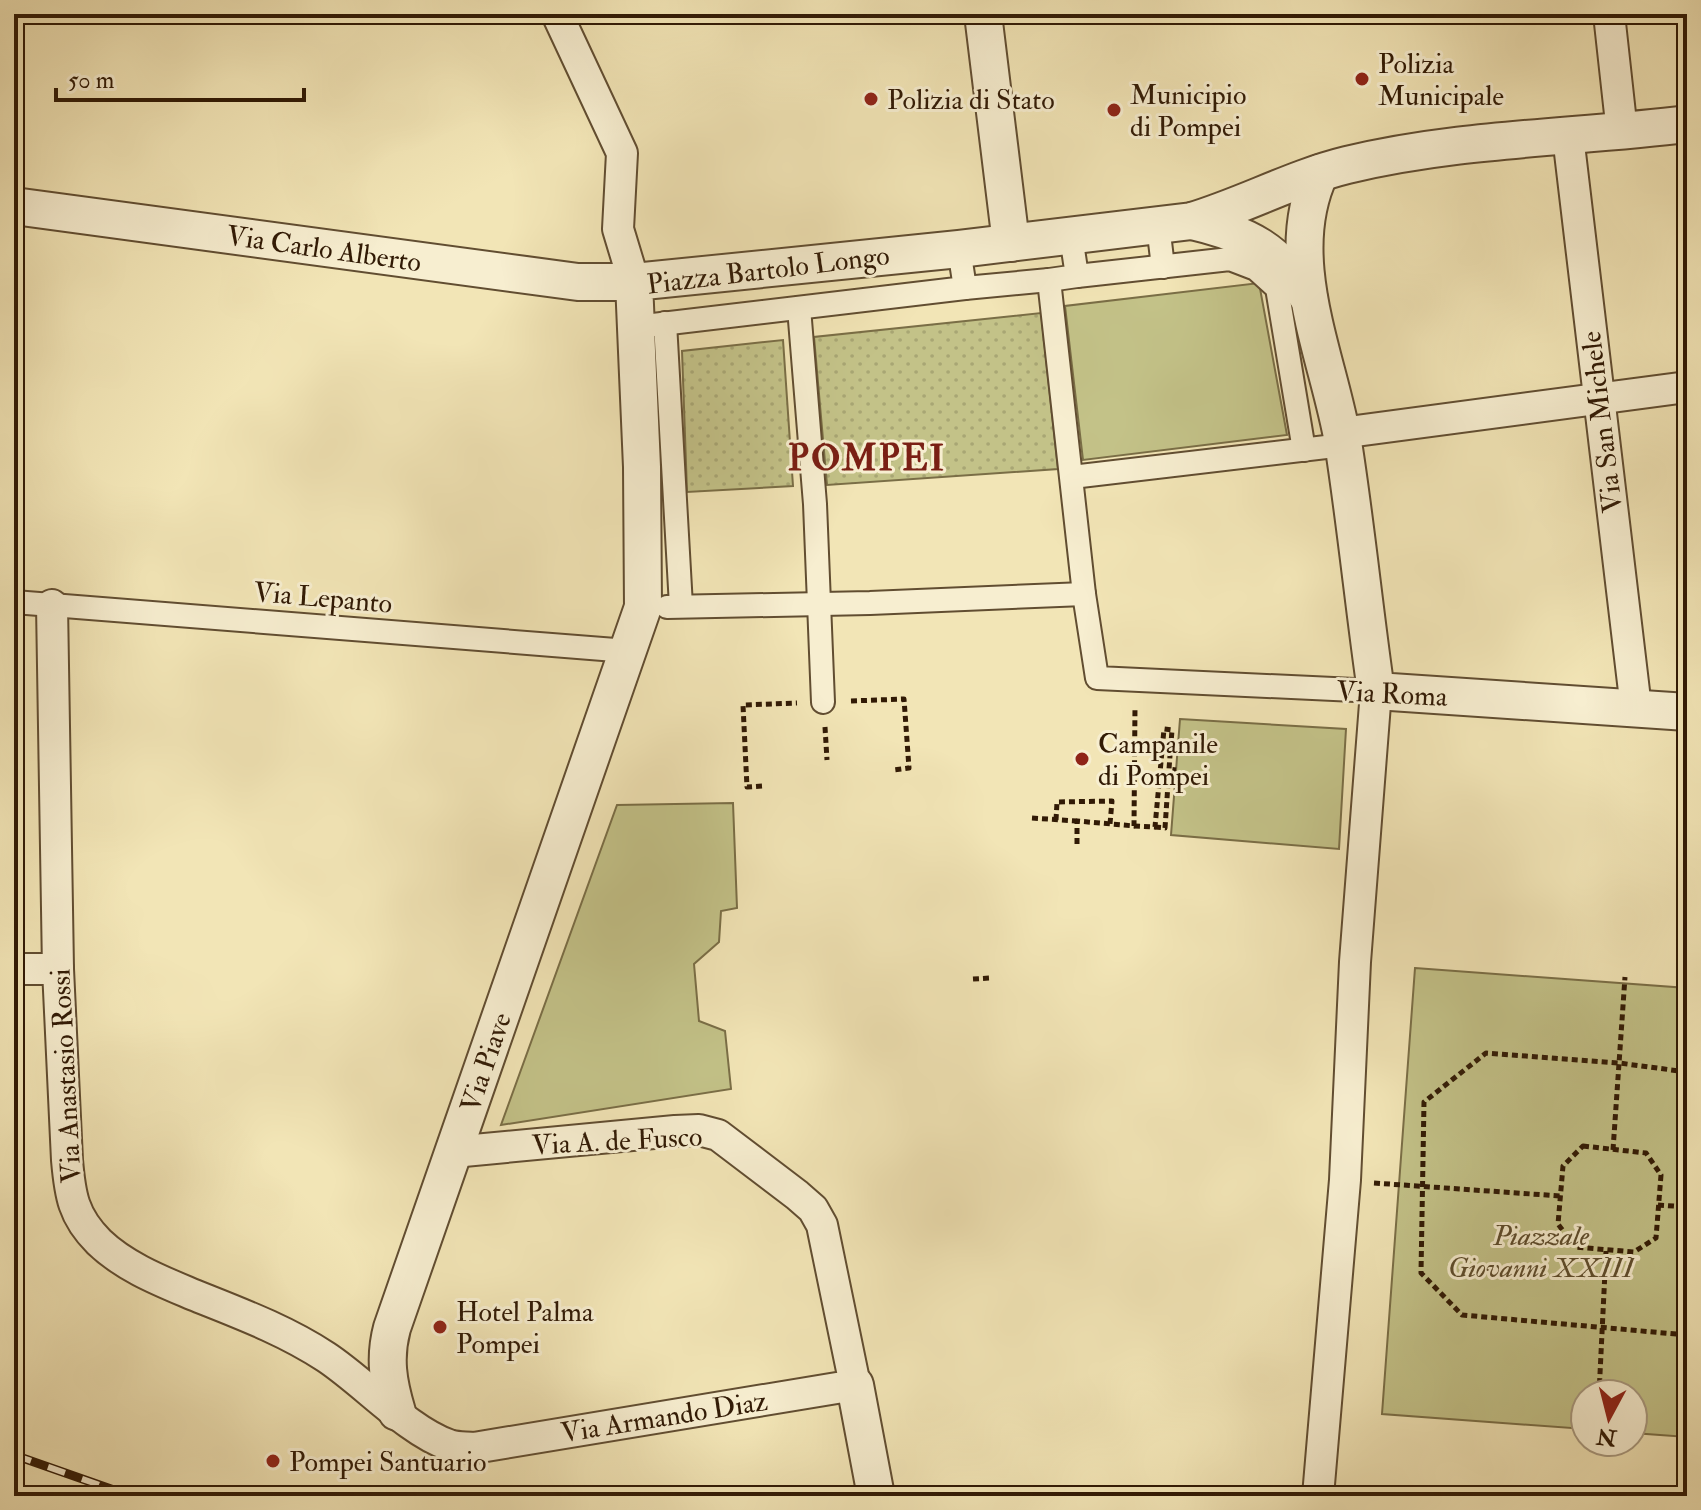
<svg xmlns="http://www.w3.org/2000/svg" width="1701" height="1510" font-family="'IM FELL Double Pica',serif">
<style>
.grass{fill:url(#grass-dots);stroke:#7a6e46;stroke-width:2}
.park{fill:#c3c288;stroke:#7a6e46;stroke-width:2}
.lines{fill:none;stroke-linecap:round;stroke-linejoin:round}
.pedestrian-casing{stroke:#614d31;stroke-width:26}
.minor-casing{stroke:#614d31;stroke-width:34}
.tertiary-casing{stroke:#614d31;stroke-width:40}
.path{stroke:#311a05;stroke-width:5;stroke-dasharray:6 4;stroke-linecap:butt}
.pedestrian{stroke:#f7eed0;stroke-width:22}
.minor{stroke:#f7eed0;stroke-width:30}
.tertiary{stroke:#f7eed0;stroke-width:36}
.rail-casing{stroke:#311a05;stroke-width:9}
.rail{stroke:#f7eed0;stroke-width:6;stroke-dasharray:18;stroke-linecap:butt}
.poi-dot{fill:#8f2418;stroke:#f7eed0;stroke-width:3}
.labels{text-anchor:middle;stroke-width:6;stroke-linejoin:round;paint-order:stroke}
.poi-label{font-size:28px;fill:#311a05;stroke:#f7eed0;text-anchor:start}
.street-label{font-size:28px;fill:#311a05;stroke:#f7eed0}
.park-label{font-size:28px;font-style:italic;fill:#5d4c2c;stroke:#f7eed0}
.district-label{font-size:36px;font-weight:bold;letter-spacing:2px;fill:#7a1f14;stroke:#f7eed0}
</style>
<defs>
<pattern id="grass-dots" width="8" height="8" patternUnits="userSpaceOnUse" patternTransform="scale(2)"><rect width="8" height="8" fill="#c3c288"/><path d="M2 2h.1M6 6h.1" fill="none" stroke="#a8a674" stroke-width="1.8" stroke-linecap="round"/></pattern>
</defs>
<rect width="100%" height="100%" fill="#f2e5b6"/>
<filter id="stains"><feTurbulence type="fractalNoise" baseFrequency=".0025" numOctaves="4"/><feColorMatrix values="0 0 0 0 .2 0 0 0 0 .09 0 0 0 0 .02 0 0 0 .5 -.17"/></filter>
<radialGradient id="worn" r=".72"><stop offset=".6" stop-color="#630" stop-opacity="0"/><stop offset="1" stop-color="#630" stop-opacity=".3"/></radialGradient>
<!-- grass -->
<g class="grass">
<polygon points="1041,313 1058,469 827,485 814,337"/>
<polygon points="783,340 793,486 687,492 682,351"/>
</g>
<!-- park -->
<g class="park">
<polygon points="1259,283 1287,435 1083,460 1065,306"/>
<polygon points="1180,719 1346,729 1339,849 1171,835"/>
<polygon points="733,803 737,908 721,911 719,942 694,964 699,1021 725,1031 731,1089 501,1125 617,805"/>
<polygon points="1415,968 1687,988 1687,1437 1633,1433 1633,1394 1585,1394 1585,1429 1382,1414"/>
</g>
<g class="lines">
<defs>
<g id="pedestrian">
<polyline points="1158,225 1163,267"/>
<polyline points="1071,236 1077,276 1049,280 1084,594 1097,678 1376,691"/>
<polyline points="1077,276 1230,259 1256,269 1277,288 1304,450"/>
<polyline points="965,288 1049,280"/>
<polyline points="799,308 815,504 823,702"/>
<polyline points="665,323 681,606"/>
<polyline points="636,327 965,288 959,249"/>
<polyline points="1072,477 1343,445"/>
<polyline points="14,602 628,651"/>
<polyline points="667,607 870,603 1084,594"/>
</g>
<g id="minor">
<polyline points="557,14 622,153 618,229 634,282"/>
<polyline points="1609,14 1622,132"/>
<polyline points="1568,136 1636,708"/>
<polyline points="1341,433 1687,387"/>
<path d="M52,605L58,969L67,1160C70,1195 73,1216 99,1242C125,1267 161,1281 194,1295C239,1313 285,1330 326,1357C364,1382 408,1431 449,1445C457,1448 466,1447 474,1448L855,1385L822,1225L813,1209L797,1195L718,1135L699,1130L675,1131L453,1152"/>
<polyline points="14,969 58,969"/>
<polyline points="1318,1496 1345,1180 1355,962 1376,691"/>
</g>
<g id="tertiary">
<polyline points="983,14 1011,243"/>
<path d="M1320,173C1280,258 1328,356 1343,442C1356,525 1364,608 1376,691L1687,712"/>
<polyline points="14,206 578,282 634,282"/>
<path d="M1192,221C1248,234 1278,250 1309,299"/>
<polyline points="855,1385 876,1496"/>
<path d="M397,1412C388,1382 384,1358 392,1328L643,607L642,467L634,282L959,249L1192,221C1245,205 1294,178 1347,165C1459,138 1574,138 1687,124"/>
</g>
</defs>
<!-- pedestrian casing -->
<use href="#pedestrian" class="pedestrian-casing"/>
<!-- minor casing -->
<use href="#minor" class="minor-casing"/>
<!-- tertiary casing -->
<use href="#tertiary" class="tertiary-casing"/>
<!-- path -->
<g class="path">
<polyline points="851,701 904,699 909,768 893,770"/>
<polyline points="825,727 827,760"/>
<polyline points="762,786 747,787 743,705 797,703"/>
<polyline points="1032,818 1077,821"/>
<polyline points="1056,820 1057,802 1112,801 1110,824"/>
<polyline points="1134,826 1155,827 1164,729 1172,730 1169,769 1176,770"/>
<polyline points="1155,827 1165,828 1169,769"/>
<polyline points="1077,844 1077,821 1134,826 1135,707"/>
<polyline points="973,979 990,978"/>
<polyline points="1687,1072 1619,1063 1486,1053 1424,1102 1421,1273 1462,1315 1687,1335"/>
<polygon points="1583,1146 1646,1153 1661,1175 1656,1238 1634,1252 1575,1247 1558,1224 1563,1166"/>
<polyline points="1613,1150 1625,977"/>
<polyline points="1374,1183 1560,1196"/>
<polyline points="1658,1205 1687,1207"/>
<polyline points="1599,1394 1606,1251"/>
</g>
<!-- pedestrian -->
<use href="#pedestrian" class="pedestrian"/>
<!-- minor -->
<use href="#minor" class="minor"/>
<!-- tertiary -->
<use href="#tertiary" class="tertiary"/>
<defs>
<polyline id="rail" points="14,1455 131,1496"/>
</defs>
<!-- rail casing -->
<use href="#rail" class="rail-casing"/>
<!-- rail -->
<use href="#rail" class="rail"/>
</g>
<!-- markers -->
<g class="poi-dot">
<circle cx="1362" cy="79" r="8"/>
<circle cx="871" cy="99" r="8"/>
<circle cx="1114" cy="110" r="8"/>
<circle cx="1082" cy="759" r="8"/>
<circle cx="440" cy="1327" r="8"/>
<circle cx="273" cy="1461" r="8"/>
</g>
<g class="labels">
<!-- poi labels -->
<g class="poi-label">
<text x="1378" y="73">Polizia<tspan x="1378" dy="32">Municipale</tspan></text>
<text x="1130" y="104">Municipio<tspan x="1130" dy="32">di Pompei</tspan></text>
<text x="887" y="109">Polizia di Stato</text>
<text x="1098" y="753">Campanile<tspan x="1098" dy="32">di Pompei</tspan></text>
<text x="456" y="1321">Hotel Palma<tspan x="456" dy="32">Pompei</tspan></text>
<text x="289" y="1471">Pompei Santuario</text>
</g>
<!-- street labels -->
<g class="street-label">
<text transform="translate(324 248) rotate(8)" y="10">Via Carlo Alberto</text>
<text transform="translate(768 269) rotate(-7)" y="10">Piazza Bartolo Longo</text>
<text transform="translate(1601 422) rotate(-97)" y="10">Via San Michele</text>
<text transform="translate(323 597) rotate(5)" y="10">Via Lepanto</text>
<text transform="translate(1392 693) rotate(3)" y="10">Via Roma</text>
<text transform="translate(485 1062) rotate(-71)" y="10">Via Piave</text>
<text transform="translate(65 1076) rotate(-93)" y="10">Via Anastasio Rossi</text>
<text transform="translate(617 1140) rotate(-3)" y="10">Via A. de Fusco</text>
<text transform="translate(664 1416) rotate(-9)" y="10">Via Armando Diaz</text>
</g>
<!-- park labels -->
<g class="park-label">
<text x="1541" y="1245">Piazzale<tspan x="1541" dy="32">Giovanni XXIII</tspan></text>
</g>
<!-- district labels -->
<g class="district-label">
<text x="867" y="470">POMPEI</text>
</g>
</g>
<!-- margin -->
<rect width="1701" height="1510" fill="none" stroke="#f2e5b6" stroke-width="48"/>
<rect x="16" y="16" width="1669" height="1478" fill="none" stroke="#311a05" stroke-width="4"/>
<rect x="24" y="24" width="1653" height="1462" fill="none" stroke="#311a05" stroke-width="2"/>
<!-- north arrow -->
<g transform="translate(1609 1418) rotate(187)"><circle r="38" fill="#f7eed0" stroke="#a8997f" stroke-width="2"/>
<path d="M0-6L14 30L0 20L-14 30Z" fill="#8f2418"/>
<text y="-12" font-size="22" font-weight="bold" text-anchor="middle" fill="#311a05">N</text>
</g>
<!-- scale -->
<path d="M56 88v12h248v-12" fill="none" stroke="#311a05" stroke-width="4"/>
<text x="68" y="88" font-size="24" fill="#311a05" stroke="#f7eed0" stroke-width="6" paint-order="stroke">50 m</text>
<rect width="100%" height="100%" filter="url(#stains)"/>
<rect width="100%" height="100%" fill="url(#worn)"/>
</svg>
